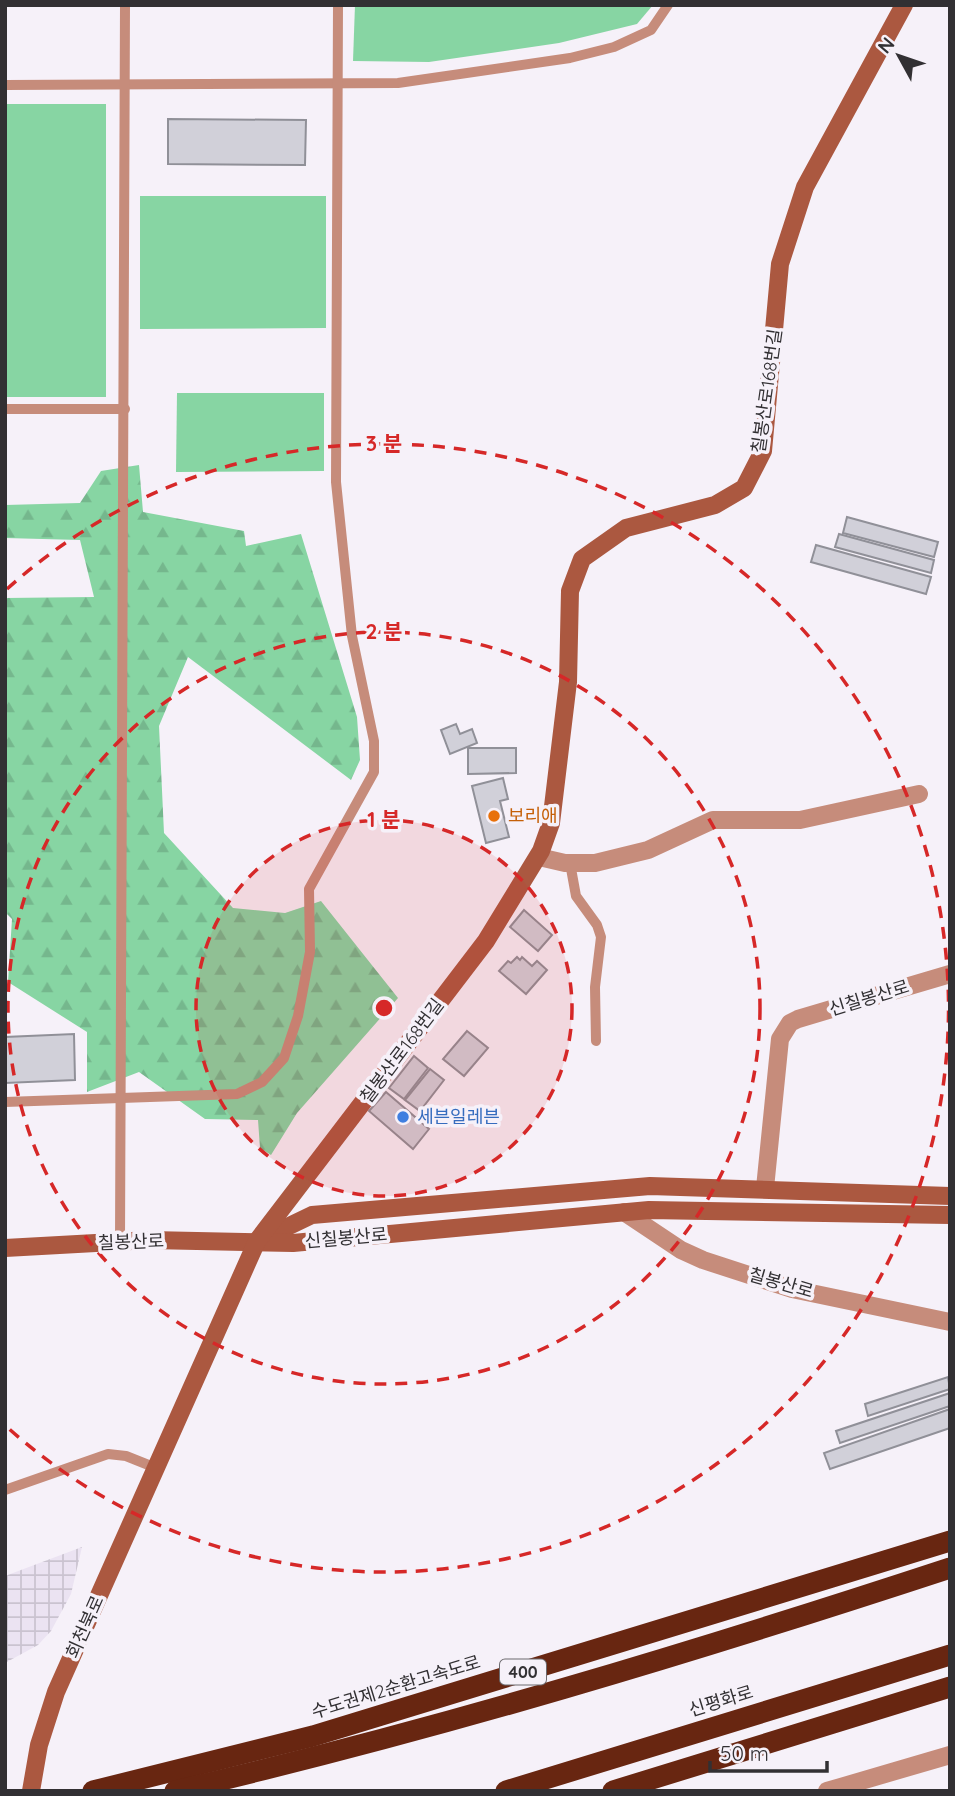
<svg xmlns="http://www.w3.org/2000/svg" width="955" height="1796" font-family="Quicksand,'Noto Sans KR',sans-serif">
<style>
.industrial{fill:url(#industrial-grid)}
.forest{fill:url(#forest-firs)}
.pitch{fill:#87d5a3}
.building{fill:#d1d0d9;stroke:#909098;stroke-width:2}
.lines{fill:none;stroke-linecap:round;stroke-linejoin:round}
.lane{stroke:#c68c7b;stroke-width:10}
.street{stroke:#c68c7b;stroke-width:18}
.secondary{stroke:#ab5840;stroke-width:18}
.highway{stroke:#682611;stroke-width:21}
.ring{fill:none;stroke:#d62828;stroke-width:3.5;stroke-dasharray:12 9}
.food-dot{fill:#e8710a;stroke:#f6f1f9;stroke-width:2.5}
.shop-dot{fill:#3f7fe0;stroke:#f6f1f9;stroke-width:2.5}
.labels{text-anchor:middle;stroke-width:7;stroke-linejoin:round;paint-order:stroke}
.shield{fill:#f6f1f9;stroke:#6d6a6e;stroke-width:2}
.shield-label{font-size:16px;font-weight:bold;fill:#323033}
.street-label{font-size:18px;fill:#323033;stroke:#f6f1f9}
.food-label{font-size:18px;fill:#c56008;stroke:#f6f1f9;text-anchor:start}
.shop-label{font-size:18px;fill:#366cbe;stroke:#f6f1f9;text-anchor:start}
.centre{fill:#d62828;stroke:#f6f1f9;stroke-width:3.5}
.ring-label{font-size:21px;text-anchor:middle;font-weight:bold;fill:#d62828;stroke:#f6f1f9;stroke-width:7;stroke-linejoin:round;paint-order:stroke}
</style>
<defs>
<pattern id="industrial-grid" width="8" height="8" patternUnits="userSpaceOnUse" patternTransform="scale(1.75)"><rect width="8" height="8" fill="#ebe3f2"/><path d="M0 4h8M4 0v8" fill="none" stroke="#cac3d0"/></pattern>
<pattern id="forest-firs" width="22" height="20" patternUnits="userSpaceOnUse" patternTransform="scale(1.75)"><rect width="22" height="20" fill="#87d5a3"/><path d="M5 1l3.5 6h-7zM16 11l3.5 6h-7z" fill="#75b78d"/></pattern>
</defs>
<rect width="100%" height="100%" fill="#f6f1f9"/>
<!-- industrial -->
<polygon class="industrial" points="82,1547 71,1594 51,1631 38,1645 5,1663 5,1576"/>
<!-- forest -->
<polygon class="forest" points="139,465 143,512 244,531 246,546 301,534 357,717 360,760 351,780 188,657 159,726 164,833 233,908 285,913 321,901 398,998 297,1113 271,1155 260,1148 258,1120 205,1119 139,1072 87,1092 87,1032 8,982 12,919 5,912 5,598 94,597 80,540 5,538 5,505 80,503 101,471"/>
<!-- pitch -->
<g class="pitch">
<polygon points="355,5 653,5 637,24 559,43 429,62 353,61"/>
<rect x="5" y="104" width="101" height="293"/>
<polygon points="140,196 326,196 326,328 140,329"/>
<polygon points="177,393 324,393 324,471 176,472"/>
</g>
<!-- building -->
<g class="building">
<polygon points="168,119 306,120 305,165 168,164"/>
<polygon points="847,517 938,542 934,557 843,533"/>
<polygon points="839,534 934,560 931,573 835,547"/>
<polygon points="816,545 931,577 926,594 811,562"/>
<polygon points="456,724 460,734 472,729 477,743 450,754 441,730"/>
<polygon points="468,748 516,748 516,773 468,774"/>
<polygon points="503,778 508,799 500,801 509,837 486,843 472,786"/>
<polygon points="524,910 552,935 538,951 510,927"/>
<polygon points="517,957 520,960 522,957 532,966 537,961 547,970 526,994 499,971 508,961 511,963"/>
<polygon points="467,1031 488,1048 464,1076 443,1059"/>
<polygon points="74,1034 75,1080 5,1083 5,1037"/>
<polygon points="414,1056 428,1068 404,1099 389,1088"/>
<polygon points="430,1069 444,1080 420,1111 405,1100"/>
<polygon points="386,1092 429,1129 413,1149 369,1111"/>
<polygon points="948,1377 950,1389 868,1416 865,1404"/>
<polygon points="950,1393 950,1406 840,1443 836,1431"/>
<polygon points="950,1409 950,1428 830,1469 824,1453"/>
</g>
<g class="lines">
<!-- lane -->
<g class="lane">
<polyline points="5,85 398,83 570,58 614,47 651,30 668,5"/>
<polyline points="5,409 125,409"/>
<polyline points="570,863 576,896 597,925 601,937 595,987 596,1041"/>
<polyline points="5,1102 237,1094 262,1082 284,1058 298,1016 310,952 309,889 374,772 374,741 352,636 336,482 338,5"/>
<polyline points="120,1242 125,5"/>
<polyline points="5,1490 108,1454 126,1456 156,1468"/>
</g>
<!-- street -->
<g class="street">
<polyline points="539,857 565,863 595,863 648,850 713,820 800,820 919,794"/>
<polyline points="765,1188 780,1039 790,1023 798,1019 950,974"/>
<polyline points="624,1212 681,1250 703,1260 792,1289 950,1322"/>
<polyline points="827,1791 950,1755"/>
</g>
<!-- secondary -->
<g class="secondary">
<polyline points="260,1240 312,1215 650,1186 950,1196"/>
<polyline points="5,1248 150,1240 293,1243 649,1210 950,1215"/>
<polyline points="31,1791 39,1745 56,1692 257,1241 486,941 541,851 551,823 568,682 570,591 582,559 626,528 715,505 744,488 763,451 780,264 805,187 904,5"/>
</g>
<!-- highway -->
<g class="highway">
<polyline points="93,1791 313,1736 950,1541"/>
<path d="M175,1791C437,1730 694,1652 950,1568"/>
<polyline points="506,1791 950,1655"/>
<polyline points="613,1791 950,1687"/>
</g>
</g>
<!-- distance rings -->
<circle cx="384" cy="1008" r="188" fill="#d62828" fill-opacity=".12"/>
<g class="ring">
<circle cx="384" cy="1008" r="188"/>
<circle cx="384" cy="1008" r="376"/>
<path d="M7 589A564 564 0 1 1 7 1427"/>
</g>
<!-- markers -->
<circle class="food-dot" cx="494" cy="816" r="7"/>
<circle class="shop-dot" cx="403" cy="1117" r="7"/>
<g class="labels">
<!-- shield labels -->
<rect class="shield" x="500" y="1659.5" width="46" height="25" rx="5"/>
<g class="shield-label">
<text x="523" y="1678">400</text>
</g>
<!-- street labels -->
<g class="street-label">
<text transform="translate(767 391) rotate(-82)" y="6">칠봉산로168번길</text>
<text transform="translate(869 998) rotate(-17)" y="6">신칠봉산로</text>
<text transform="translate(402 1051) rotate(-53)" y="6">칠봉산로168번길</text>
<text transform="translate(346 1238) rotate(-5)" y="6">신칠봉산로</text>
<text transform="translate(131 1242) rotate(-2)" y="6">칠봉산로</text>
<text transform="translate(781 1283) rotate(16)" y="6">칠봉산로</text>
<text transform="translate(85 1627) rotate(-66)" y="6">회천북로</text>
<text transform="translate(396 1687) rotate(-17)" y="6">수도권제2순환고속도로</text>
<text transform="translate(721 1701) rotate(-17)" y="6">신평화로</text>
</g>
<!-- food labels -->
<g class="food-label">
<text x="508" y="822">보리애</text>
</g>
<!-- shop labels -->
<g class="shop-label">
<text x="417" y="1123">세븐일레븐</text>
</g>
</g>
<circle cx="384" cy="1008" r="10" class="centre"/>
<g class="ring-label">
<text x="384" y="451">3 분</text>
<text x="384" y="639">2 분</text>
<text x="384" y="827">1 분</text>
</g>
<!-- border -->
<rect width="955" height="1796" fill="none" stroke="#323033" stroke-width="14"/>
<!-- north arrow -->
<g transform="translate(899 56) rotate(310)" stroke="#f6f1f9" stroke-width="5" paint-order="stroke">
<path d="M0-5L12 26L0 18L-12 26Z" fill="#323033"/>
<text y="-10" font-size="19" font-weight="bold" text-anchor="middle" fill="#323033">N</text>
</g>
<!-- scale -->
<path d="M710 1761v10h117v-10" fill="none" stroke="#323033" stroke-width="3.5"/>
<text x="720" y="1761" font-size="21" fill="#323033" stroke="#f6f1f9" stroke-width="5" paint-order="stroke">50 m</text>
</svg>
